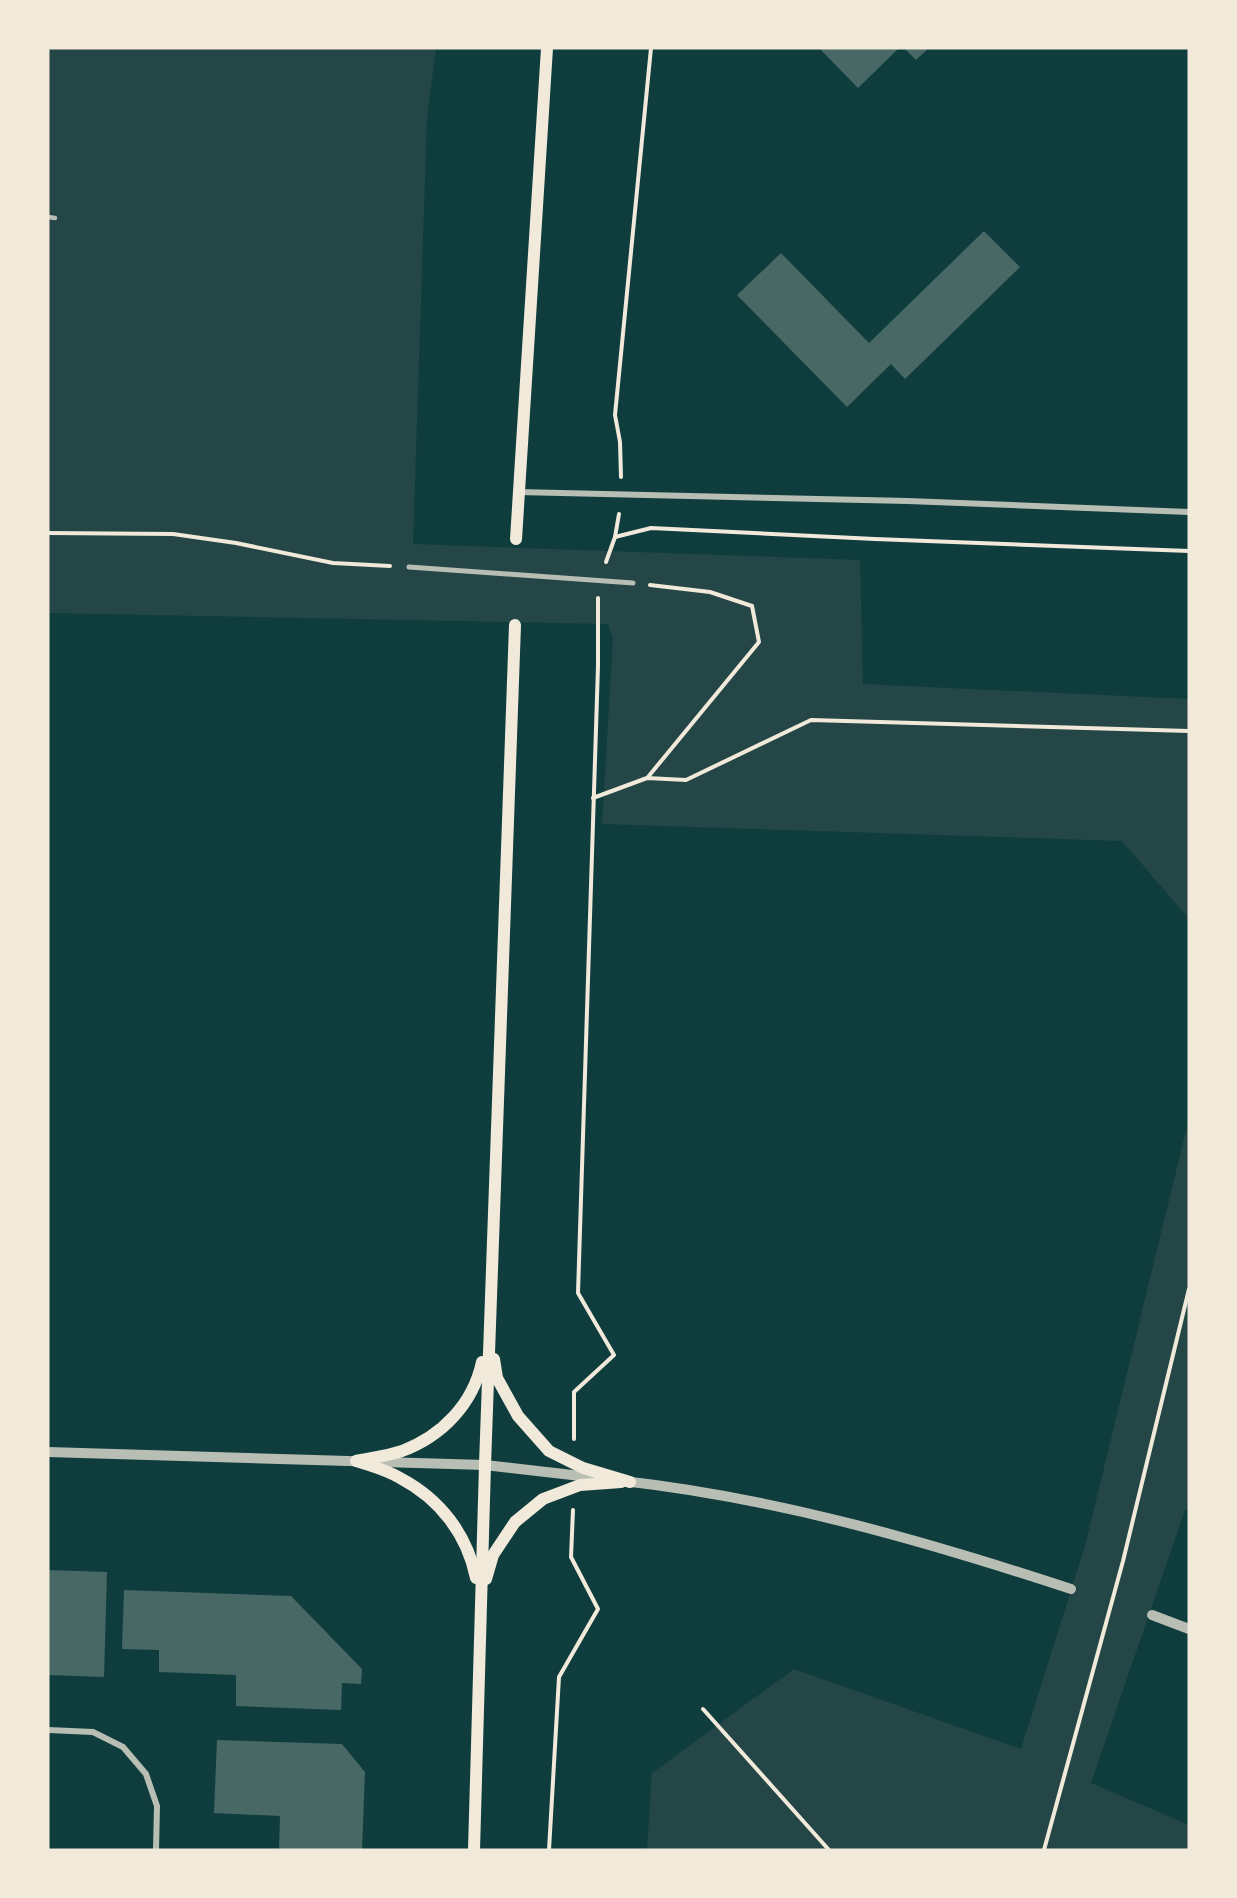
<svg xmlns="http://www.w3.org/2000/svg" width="1237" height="1898" font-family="'Noto Serif',serif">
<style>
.green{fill:#244646}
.building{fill:#486865}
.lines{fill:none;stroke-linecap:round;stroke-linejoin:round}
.path{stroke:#f1e9da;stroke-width:4}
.service{stroke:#b8beb3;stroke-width:4.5}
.pedestrian{stroke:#b8beb3;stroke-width:5}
.minor{stroke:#b8beb3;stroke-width:6}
.tertiary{stroke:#b8beb3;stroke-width:10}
.secondary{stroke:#f1e9da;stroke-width:12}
</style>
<rect width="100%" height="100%" fill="#0f3d3e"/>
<!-- green -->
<g class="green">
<polygon points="48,48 436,48 427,117 413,544 860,560 863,684 1189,699 1189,919 1122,841 602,824 613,639 608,624 48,613"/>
<polygon points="1189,1118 1189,1511 1185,1510 1091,1783 1189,1825 1189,1850 647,1850 652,1773 794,1669 1021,1749 1085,1546"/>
</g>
<!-- building -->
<g class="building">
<polygon points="819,48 899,48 858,88"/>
<polygon points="904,48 929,48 916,60"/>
<polygon points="984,231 1020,267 905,379 891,364 847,407 737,295 781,253 869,343"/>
<polygon points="48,1570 107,1572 104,1677 48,1675"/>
<polygon points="124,1590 291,1596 362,1669 361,1684 342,1683 341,1710 236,1706 236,1675 159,1672 159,1650 122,1649"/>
<polygon points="217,1740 342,1744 365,1772 362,1850 279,1850 280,1816 214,1813"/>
</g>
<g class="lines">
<!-- path -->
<g class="path">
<polyline points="621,477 620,442 615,415 651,48"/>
<polyline points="48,533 173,534 236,543 333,563 390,566"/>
<polyline points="615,537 651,528 875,539 1189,551"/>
<polyline points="606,562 615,537 619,514"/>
<polyline points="648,777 759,642 752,606 710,592 650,585"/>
<polyline points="593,798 647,778 686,780 811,720 1189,731"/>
<polyline points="574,1439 574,1392 614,1355 578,1293 598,666 598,598"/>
<polyline points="703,1709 829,1850"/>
<polyline points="549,1850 559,1677 598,1609 571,1557 573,1510"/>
<polyline points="1044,1850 1123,1561 1189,1289"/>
</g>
<!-- service -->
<polyline class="service" points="48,217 55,218"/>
<!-- pedestrian -->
<polyline class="pedestrian" points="409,567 633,583"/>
<!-- minor -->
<g class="minor">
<polyline points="518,492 908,501 1189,512"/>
<polyline points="48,1730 93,1732 123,1747 146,1774 157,1806 156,1850"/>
</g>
<!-- tertiary -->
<g class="tertiary">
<polyline points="48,1452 485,1465 607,1479"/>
<path d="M623,1481C776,1498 925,1541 1071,1589"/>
<polyline points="1152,1615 1189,1629"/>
</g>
<!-- secondary -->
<g class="secondary">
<polyline points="516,539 547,48"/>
<polyline points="494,1359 497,1378 518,1416 549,1451 583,1468 630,1482"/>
<path d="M356,1461C371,1458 387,1456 402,1451C442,1436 473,1404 482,1362"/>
<path d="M357,1461C371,1466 387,1470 400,1478C440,1499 467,1534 476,1578"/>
<polyline points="486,1579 493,1555 515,1522 543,1499 580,1485 621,1482"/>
<polyline points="474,1850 485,1465 515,625"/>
</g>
</g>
<!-- border -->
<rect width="1237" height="1898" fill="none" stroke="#f1e9da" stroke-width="99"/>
</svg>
